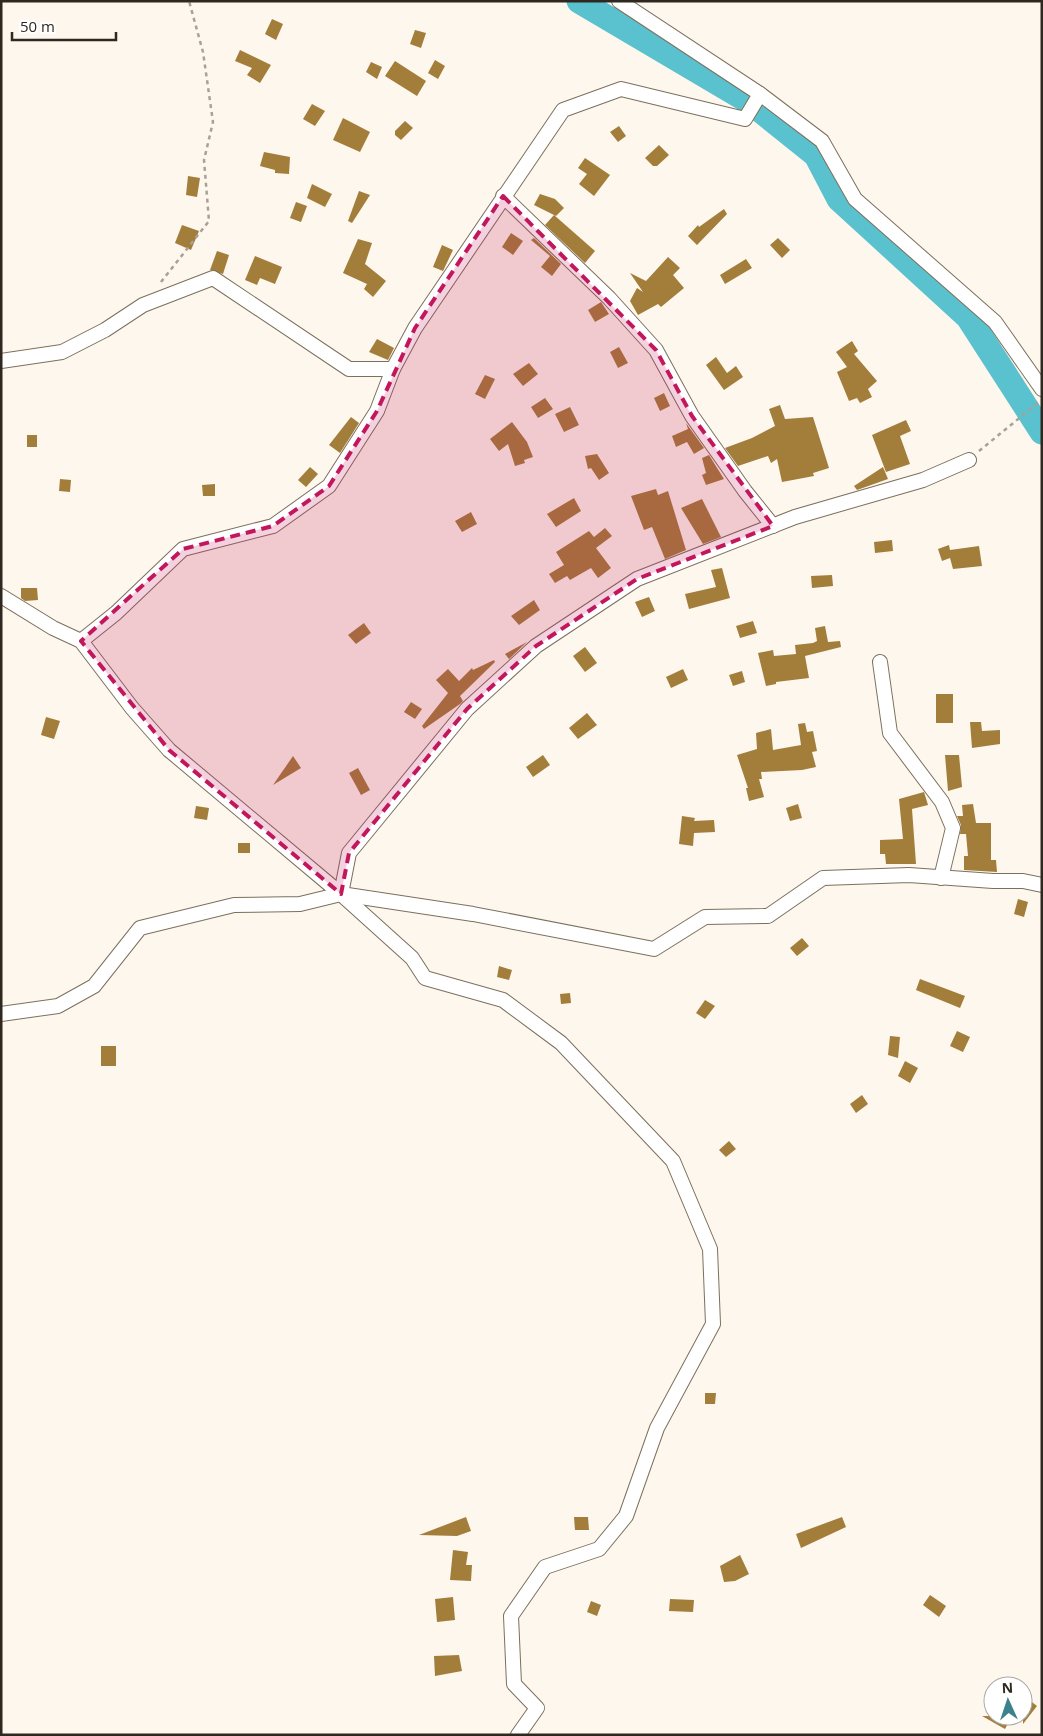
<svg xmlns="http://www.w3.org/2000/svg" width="1043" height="1736" font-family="'Open Sans',sans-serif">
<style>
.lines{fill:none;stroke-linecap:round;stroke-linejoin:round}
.river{stroke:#5ac1cf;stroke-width:25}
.building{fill:#a37d3a}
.minor-casing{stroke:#7c705c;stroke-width:16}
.path{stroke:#a7a198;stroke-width:2.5;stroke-dasharray:4 4;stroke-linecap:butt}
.minor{stroke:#fff;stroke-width:14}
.marked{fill:#c2185b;fill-opacity:0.2;stroke:#c2185b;stroke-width:4;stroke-dasharray:10 6;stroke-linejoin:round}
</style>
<rect width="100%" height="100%" fill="#fdf7ee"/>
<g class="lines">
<!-- river -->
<polyline class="river" points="579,1 750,102 816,155 839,199 968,317 1042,432"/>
</g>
<!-- building -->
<g class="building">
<polygon points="272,19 283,24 276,40 265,34"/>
<polygon points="415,30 426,33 421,48 410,44"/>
<polygon points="240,50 271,65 260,83 247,75 252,68 235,61"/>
<polygon points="435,60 445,66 438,79 428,73"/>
<polygon points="395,61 426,81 417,96 385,76"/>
<polygon points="371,62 382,67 377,79 366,72"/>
<polygon points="312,104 325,111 315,126 303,119"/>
<polygon points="343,118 370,132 360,152 333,140"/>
<polygon points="405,121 413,128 401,140 395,135 395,131"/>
<polygon points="619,126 626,136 618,142 610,132"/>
<polygon points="659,145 669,155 657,166 653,166 645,158"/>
<polygon points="264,152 290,157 289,174 275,173 275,170 260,166"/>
<polygon points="585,158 610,175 594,196 579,184 587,174 578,168"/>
<polygon points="188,176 200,178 197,197 186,195"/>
<polygon points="312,184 332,194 325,207 307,198"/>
<polygon points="359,191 370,195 352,223 348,221"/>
<polygon points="540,194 555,199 564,208 556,216 534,205"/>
<polygon points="296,202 307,206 301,222 290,218"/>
<polygon points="724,209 727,214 697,245 688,236 698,225 699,227"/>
<polygon points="554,215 595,251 585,263 545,225"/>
<polygon points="182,225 199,231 191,250 175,243"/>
<polygon points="511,233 523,241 513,255 502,247"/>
<polygon points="534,238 561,264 552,276 541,267 550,256 531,240"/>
<polygon points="778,238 790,250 782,258 770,245"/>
<polygon points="358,239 372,243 365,264 386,281 373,297 364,289 367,284 343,273"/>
<polygon points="442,245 453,250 443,271 433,267"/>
<polygon points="217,251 229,255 223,274 210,270"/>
<polygon points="255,256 282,267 275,284 260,278 257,285 245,280"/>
<polygon points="668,257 680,268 673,275 684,288 661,307 658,304 638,315 630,301 637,288 643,292 630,273 646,281"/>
<polygon points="746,259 752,268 725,284 720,275"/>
<polygon points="601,302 609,314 595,322 588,310"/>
<polygon points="377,339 394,348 388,360 369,352"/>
<polygon points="852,341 858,351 854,354 877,381 868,389 872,397 860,403 857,398 849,401 837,372 847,367 836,352"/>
<polygon points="619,347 628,363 618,368 610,352"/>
<polygon points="716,357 727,373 736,366 743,377 724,390 706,365"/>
<polygon points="529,363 538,374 523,386 513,374"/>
<polygon points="485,375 495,379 485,399 475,394"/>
<polygon points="664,393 670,406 660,411 654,398"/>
<polygon points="545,398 553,409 538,418 531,407"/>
<polygon points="780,405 785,419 813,417 829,468 813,473 814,476 782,482 777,459 771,463 768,456 738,466 725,448 752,438 775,426 769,409"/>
<polygon points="570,407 579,425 564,432 555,414"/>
<polygon points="351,417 359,423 340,453 329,445"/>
<polygon points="906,420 911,431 900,436 910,464 886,472 872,435"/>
<polygon points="512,422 527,442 533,457 524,460 525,463 515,466 508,444 499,451 490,439"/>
<polygon points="686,423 704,448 694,454 687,442 676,447 672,436 688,429"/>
<rect x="27" y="435" width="10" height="12"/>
<polygon points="597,454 609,473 599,480 591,468 588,469 585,456"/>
<polygon points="709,455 724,479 706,485 702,475 706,473 702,458"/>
<polygon points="310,467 318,474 306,487 298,480"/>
<polygon points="883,467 888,479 857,490 854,486"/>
<polygon points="60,479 71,480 70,492 59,491"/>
<polygon points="215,484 215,496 203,496 202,485"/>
<polygon points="656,489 658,495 668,491 686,550 665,559 652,527 644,530 631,496"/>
<polygon points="574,498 581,511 556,527 547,514"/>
<polygon points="702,499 721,537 703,544 681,508"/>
<polygon points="471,512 477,524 462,532 455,521"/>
<polygon points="605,528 612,536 596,548 611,568 598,578 591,568 570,580 567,576 555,583 549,574 564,565 556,552 589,531 594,537"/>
<polygon points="892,540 893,551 875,553 874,542"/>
<polygon points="949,545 950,550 979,546 982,566 953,569 950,558 942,561 938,549"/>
<polygon points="722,568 730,598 689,609 685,594 716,587 711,570"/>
<polygon points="832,575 833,586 812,588 811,576"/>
<polygon points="21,588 37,588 38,600 25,601 21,598"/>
<polygon points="649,597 655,611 642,617 635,602"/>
<polygon points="534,600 540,610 519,625 511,616"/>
<polygon points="753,621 757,633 740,638 736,626"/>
<polygon points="364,623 371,633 356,644 348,635"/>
<polygon points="825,626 828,642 840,641 841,647 805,656 809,678 776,682 776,684 766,686 758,653 773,650 774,656 796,654 795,645 813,643 817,641 815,628"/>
<polygon points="527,642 509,659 505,654"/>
<polygon points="585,647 597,663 585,672 573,656"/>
<polygon points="494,660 495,662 460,696 463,701 460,704 424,729 422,726 448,693 436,680 448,669 459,681 472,668 473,670"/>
<polygon points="683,669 688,680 671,688 666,677"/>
<polygon points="742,671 745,682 733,686 729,675"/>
<rect x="936" y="694" width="17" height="29"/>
<polygon points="411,702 422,709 415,719 404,712"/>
<polygon points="587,713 597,725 578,739 569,728"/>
<polygon points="46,717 60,721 54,739 41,735"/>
<polygon points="970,722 981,722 982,731 1000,730 1000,744 972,748"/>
<polygon points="805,723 807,732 813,731 817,751 812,752 816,767 802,770 761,772 762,779 759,779 764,797 749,801 746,788 748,788 737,755 757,749 756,733 771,729 773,750 801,745 798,724"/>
<polygon points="543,755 550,765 533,777 526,767"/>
<polygon points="945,755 959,755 962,787 948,791"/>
<polygon points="293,756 301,768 273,785"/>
<polygon points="358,768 370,790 361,795 349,773"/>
<polygon points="924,792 928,805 912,809 916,864 886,864 885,854 880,854 880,840 903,839 899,799"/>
<polygon points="798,804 802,818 790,821 786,808"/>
<polygon points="973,804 976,823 991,823 991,860 996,860 997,872 964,870 964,856 968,856 966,834 960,834 961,825 957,816 963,816 962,805"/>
<polygon points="196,806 209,808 207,820 194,818"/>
<polygon points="682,816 695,818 694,821 714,820 715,832 694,833 693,846 679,844"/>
<rect x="238" y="843" width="12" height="10"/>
<polygon points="1018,899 1028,902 1024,917 1014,914"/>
<polygon points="802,938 809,946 797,956 790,948"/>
<polygon points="499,966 512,970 509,980 497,977"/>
<polygon points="920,979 965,996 960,1008 916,990"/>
<polygon points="570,993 571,1003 561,1004 560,994"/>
<polygon points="705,1000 715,1006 705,1019 696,1013"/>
<polygon points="957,1031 970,1037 963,1052 950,1046"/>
<polygon points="890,1036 900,1037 898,1058 888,1055"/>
<rect x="101" y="1046" width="15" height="20"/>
<polygon points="905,1061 918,1068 910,1083 898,1076"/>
<polygon points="862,1095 868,1104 856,1113 850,1104"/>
<polygon points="729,1141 736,1149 726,1157 719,1150"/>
<polygon points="705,1393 716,1393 715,1404 705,1404"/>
<polygon points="466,1517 471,1531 457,1536 419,1535"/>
<polygon points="574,1517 588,1517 589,1530 575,1530"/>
<polygon points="842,1517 846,1527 801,1548 796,1534"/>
<polygon points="453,1550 468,1552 466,1565 472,1565 471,1581 450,1580"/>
<polygon points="740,1555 749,1574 735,1581 724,1582 720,1566"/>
<polygon points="930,1595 946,1606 939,1617 923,1605"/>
<polygon points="453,1597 455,1620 437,1622 435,1599"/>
<polygon points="670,1599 694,1600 693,1612 669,1611"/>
<polygon points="591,1601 601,1605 597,1616 587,1612"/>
<polygon points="459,1655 462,1671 435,1676 434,1656"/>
<polygon points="1023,1695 1037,1706 1023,1724"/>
<polygon points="982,1716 1012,1716 1005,1729"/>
</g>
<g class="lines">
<defs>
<g id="minor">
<polyline points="619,1 760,94 822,141 855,199 995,322 1042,389"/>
<polyline points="503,196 609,298 656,350 692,416 745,491 773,526"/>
<polyline points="1,361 62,352 105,330 143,305 213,278 349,369 393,369"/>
<polyline points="1,596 53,628 81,641 132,708 169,750 341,894 412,958 425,978 503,1000 561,1043 673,1161 710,1249 713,1324 657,1428 626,1516 599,1549 545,1567 511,1616 514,1684 537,1708 518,1735"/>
<polyline points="81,641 116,613 183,549 273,526 329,486 377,411 393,369 415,328 563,110 621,89 745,119 760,94"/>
<polyline points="880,662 890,733 942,802 953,828 941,878"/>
<polyline points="341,894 349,853 467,709 536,646 637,579 795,517 923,480 969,460"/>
<polyline points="1,1014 58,1006 94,986 140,928 234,905 300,904 341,894 473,914 654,949 705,917 768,916 823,878 909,875 993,881 1023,881 1042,885"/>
</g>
</defs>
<!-- minor casing -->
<use href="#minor" class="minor-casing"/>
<!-- path -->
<g class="path">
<polyline points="161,282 209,221 204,160 213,122 203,52 189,1"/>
<polyline points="979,451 1039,402"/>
</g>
<!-- minor -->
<use href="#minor" class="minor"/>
</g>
<!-- marked area -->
<path class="marked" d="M503,196L656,350L692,416L773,526L637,579L536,646L467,709L349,853L341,894L169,750L81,641L183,549L273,526L329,486L377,411L415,328Z"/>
<!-- border -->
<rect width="1043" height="1736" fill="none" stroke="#2e2820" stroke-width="5"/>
<!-- north arrow -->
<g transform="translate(1008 1701) rotate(357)"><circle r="24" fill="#ffffff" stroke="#aba9a6"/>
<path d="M0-4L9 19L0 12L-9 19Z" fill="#3b828c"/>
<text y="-8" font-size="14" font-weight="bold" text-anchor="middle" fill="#2e2820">N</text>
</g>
<!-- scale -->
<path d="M12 32v8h104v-8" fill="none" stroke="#2e2820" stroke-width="2.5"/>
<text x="20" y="32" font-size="15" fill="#2e2820" stroke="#ffffff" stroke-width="4" paint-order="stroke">50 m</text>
</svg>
